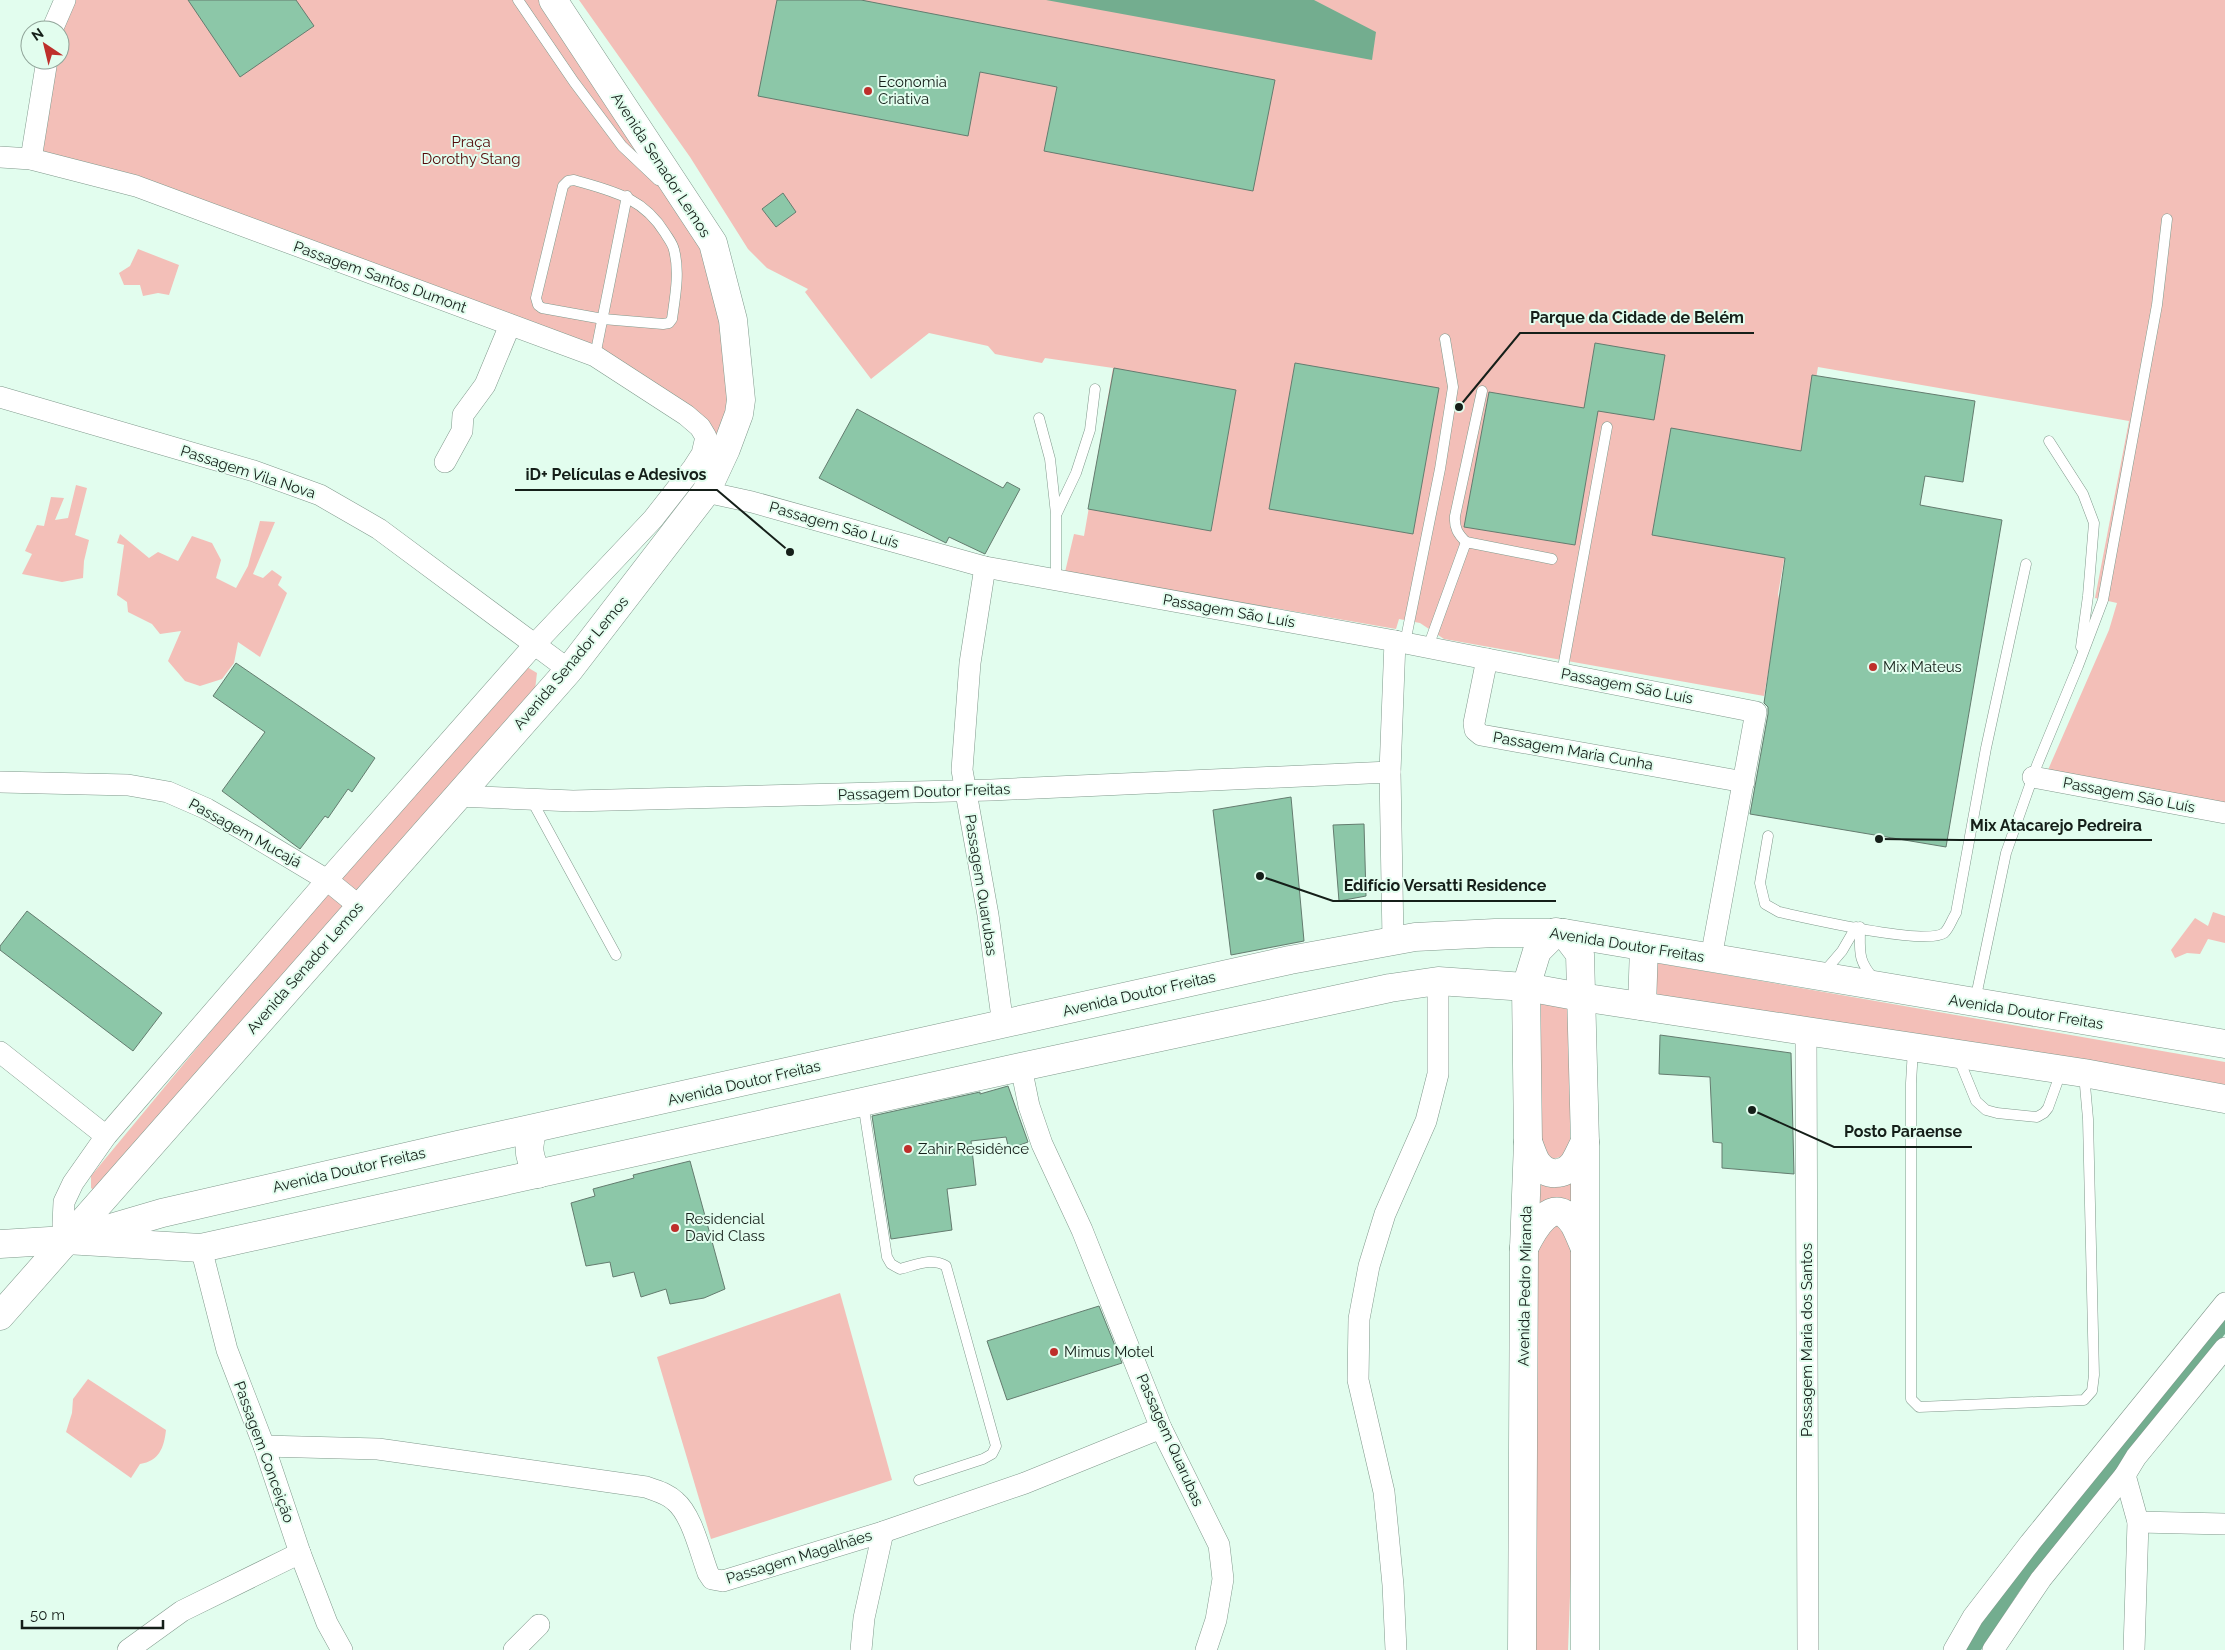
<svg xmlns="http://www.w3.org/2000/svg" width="2225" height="1650" font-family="Raleway,sans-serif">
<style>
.green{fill:#f3bfb8}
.water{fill:#73ad8f}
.building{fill:#8cc7a8;stroke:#647c6f}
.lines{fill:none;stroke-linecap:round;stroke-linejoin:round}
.lane-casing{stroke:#80998c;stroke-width:11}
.street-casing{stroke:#80998c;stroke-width:22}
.secondary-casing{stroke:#80998c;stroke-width:29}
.primary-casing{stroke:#80998c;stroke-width:29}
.lane{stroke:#fff;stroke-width:10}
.street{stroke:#fff;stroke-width:21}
.secondary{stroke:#fff;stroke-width:28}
.primary{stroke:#fff;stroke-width:28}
.poi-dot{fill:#be2f2b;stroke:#e2fdee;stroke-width:2}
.labels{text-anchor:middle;stroke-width:4;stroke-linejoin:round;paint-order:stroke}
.poi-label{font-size:15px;fill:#151f19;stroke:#e2fdee;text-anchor:start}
.park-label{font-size:15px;fill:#530909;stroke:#e2fdee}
.street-label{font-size:15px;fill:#151f19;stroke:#e2fdee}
.leader{fill:none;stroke:#151f19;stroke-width:2}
.callout-dot{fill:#151f19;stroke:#e2fdee;stroke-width:2}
.callout-label{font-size:16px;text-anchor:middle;font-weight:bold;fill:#151f19;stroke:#e2fdee;stroke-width:4;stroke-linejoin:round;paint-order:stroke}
</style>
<rect width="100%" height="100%" fill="#e2fdee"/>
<!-- green -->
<g class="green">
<polygon points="65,0 552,0 695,215 733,320 726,449 595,356 31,159 47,60 60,60 60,30"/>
<polygon points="579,0 2225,0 2225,811 2044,779 2109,630 2117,603 2095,598 2129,421 1818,367 1778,594 1780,604 1764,696 1444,639 1420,623 1399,619 1396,629 1065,572 1074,534 1084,536 1113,368 1045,358 1042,363 995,354 988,346 929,333 871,379 805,292 808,289 767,268 748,249 690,157"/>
<polygon points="138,249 179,265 169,295 158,293 143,296 140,285 124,285 119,273 130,266"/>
<polygon points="76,485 87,488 75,535 89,540 84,561 83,578 62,582 22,574 32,554 25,551 37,525 44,526 51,497 64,498 55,520 68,518"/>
<polygon points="260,521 275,522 253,574 263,578 272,570 282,577 278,585 287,593 260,657 238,642 234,663 222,679 200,686 185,681 168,661 181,631 160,634 152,624 128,612 127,602 117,595 124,545 117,543 120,534 149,558 158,552 178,561 192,536 212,543 221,560 216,578 236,588 248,566"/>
<polygon points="527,667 537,673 534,698 99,1194 91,1188 91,1176 307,915"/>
<polygon points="2213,912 2225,916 2225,943 2208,939 2200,954 2187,953 2175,958 2171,950 2195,918 2208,926"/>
<polygon points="1652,962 2225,1062 2225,1093 1648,1002"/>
<polygon points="1541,1002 1570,1006 1570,1148 1563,1156 1547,1161 1534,1136"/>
<polygon points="1532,1162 1579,1165 1578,1222 1533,1220"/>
<polygon points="1551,1221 1575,1239 1572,1541 1568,1650 1532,1650 1533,1257"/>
<polygon points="840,1293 892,1480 711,1539 657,1357"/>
<path d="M88,1379L166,1430C164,1448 159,1461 140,1464L131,1478L66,1432L72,1413L73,1399Z"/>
</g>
<!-- water -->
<g class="water">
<polygon points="1046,0 1314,0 1376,32 1372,60"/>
<polygon points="2225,1309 2225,1334 2021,1589 1981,1650 1963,1650 1987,1609"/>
</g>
<!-- building -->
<g class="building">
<polygon points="188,0 296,0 314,26 240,77"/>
<polygon points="777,0 861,0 1275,80 1253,191 1044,151 1057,87 980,72 968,136 758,96"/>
<polygon points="783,193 796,212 776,227 762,209"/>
<polygon points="1595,343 1665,355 1654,420 1598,411 1575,545 1464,527 1489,392 1584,408"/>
<polygon points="1295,363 1439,388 1413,534 1269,509"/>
<polygon points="1114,368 1236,390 1211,531 1088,509"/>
<polygon points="1812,375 1975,401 1963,482 1925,476 1920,505 2002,520 1946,847 1750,814 1768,714 1768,707 1764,703 1785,558 1652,535 1671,428 1801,451"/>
<polygon points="857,409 1003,488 1007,482 1020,489 985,554 949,537 946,543 819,478"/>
<polygon points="236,663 375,758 352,792 348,789 328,818 325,816 300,849 222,791 265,732 213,696"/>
<polygon points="1291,797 1304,941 1231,955 1213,810"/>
<polygon points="1364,824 1366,896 1339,901 1333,825"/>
<polygon points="27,911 162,1013 133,1051 0,950 0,946"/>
<polygon points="1660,1035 1791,1053 1794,1174 1722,1168 1722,1143 1713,1142 1710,1077 1659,1074"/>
<polygon points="1008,1086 1028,1142 1009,1149 1006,1137 971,1141 976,1185 947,1189 952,1230 891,1239 872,1116 980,1092 980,1094"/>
<polygon points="690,1161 725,1289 704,1298 670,1304 666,1289 641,1297 634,1272 613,1277 610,1262 586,1266 571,1203 595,1196 593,1189 634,1178 633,1175"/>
<polygon points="1099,1306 1122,1363 1007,1400 987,1341"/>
</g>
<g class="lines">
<defs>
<g id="lane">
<polyline points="518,0 574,82 622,146 658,180"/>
<path d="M574,180C612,191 643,197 665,233C668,238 673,244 674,250C680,272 675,297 672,319L669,323L663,324L603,319L542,308L538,305L536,298L563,186L568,181Z"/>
<polyline points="595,356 627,196"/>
<polyline points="1039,418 1050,459 1056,514 1056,579"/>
<polyline points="2049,441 2083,494 2094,523 2088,596 2081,647"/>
<polyline points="1057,513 1076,473 1090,430 1095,389"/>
<path d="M1466,542C1458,534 1454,528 1455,516L1482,391"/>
<polyline points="1405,643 1440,469 1453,387 1445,339"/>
<polyline points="1428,647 1466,542 1552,559"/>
<polyline points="1562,673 1607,427"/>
<polyline points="531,799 616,955"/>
<path d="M1768,836L1760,883L1765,904L1779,912C1807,918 1925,946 1944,933C1949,929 1952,919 1956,913L1986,748L2026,564"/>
<path d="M1860,927C1860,952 1857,960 1875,980"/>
<polyline points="1824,972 1842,951 1856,927"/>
<polyline points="1975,1001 2006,853 2037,765 2078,666 2103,600 2157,305 2167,219"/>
<polyline points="1913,1049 1911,1083 1911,1399 1919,1407 2084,1400 2092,1391 2094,1375 2088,1119 2084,1074"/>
<polyline points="1958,1057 1976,1101 1986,1110 1997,1113 2037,1117 2044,1113 2048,1108 2061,1072"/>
<path d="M863,1103L887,1257L891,1264L900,1269C916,1265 932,1257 946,1266L996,1446L992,1454L983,1459L919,1480"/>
</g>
<g id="street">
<polyline points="52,30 65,0"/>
<polyline points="0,157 31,159 136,186 595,356 686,415 700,427 706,437 702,454 693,468 653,519 535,644 327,880 106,1136 73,1183 64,1202 63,1224 66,1240"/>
<polyline points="31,159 47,60"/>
<polyline points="0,397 254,471 320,495 379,529 569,670"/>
<polyline points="445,462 462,431 463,415 485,385 510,325"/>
<polyline points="706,492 752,502 985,567 1395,641 1756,712 1711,958"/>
<polyline points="985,567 970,663 962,770 988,915 1003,1025"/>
<polyline points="1487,659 1474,723 1475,730 1481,735 1744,782"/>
<polyline points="2033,777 2225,813"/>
<polyline points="0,782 128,785 168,792 207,809 247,832 327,880 359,906"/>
<polyline points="457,796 573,801 991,790 1390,772"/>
<polyline points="1393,940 1390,772 1395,641"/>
<polyline points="1806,1030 1808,1650"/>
<polyline points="0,1052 106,1136"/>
<polyline points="1021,1067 1029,1106 1042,1144 1082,1230 1161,1428 1219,1545 1223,1579 1216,1620 1206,1650"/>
<polyline points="201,1248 227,1350 264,1446 300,1553 327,1623 342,1650"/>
<path d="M264,1446L378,1449L646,1487C656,1491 667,1493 675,1501C692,1515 700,1552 708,1573L712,1579L723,1581L883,1532L1025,1483L1161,1428"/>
<polyline points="2125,1475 2138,1522 2134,1650"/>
<polyline points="2138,1522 2225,1524"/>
<polyline points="128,1650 182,1611 300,1553"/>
<polyline points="514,1650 539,1625"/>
<polyline points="861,1650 864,1618 883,1532"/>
<polyline points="1396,1650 1393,1585 1384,1492 1358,1380 1359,1319 1369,1266 1385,1214 1426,1121 1438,1074 1438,981"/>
<polyline points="1954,1650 1973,1617 2030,1543 2225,1303"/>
<polyline points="1993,1650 2041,1579 2125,1475 2136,1457 2225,1348"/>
</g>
<g id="secondary">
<polyline points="1564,933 1580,954 1585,1142 1585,1650"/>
<polyline points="1642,1006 1644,947"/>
<path d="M534,1129C526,1145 529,1159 538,1174"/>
<path d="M1528,1142C1531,1149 1533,1157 1537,1163C1547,1177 1564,1176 1574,1163C1578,1157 1581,1149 1585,1142"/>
<polyline points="87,1235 162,1213 458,1145 1290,960 1415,937 1495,933 1564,933 2225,1044"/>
<polyline points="0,1244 66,1240 201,1248 1021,1067 1390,988 1438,981 1526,987 1581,997 2084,1073 2225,1099"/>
<path d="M1524,1248C1533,1230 1553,1192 1574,1224C1578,1231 1581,1239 1584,1246"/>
<polyline points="1522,1650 1524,1248 1528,1142 1526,987 1537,951 1556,932"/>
</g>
<polyline id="primary" points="0,1316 569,670 706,492 726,449 739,414 741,400 733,320 713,243 553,0"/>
</defs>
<!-- lane casing -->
<use href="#lane" class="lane-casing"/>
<!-- street casing -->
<use href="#street" class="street-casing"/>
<!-- secondary casing -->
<use href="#secondary" class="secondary-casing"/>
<!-- primary casing -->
<use href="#primary" class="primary-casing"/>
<!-- lane -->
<use href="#lane" class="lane"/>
<!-- street -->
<use href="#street" class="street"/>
<!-- secondary -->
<use href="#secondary" class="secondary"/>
<!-- primary -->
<use href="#primary" class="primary"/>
</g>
<!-- markers -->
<g class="poi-dot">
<circle cx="868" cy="91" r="5"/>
<circle cx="1873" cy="667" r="5"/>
<circle cx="908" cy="1149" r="5"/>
<circle cx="675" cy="1228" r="5"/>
<circle cx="1054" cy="1352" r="5"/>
</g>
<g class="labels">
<!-- poi labels -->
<g class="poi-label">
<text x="878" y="87">Economia<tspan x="878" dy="17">Criativa</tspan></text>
<text x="1883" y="672">Mix Mateus</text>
<text x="918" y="1154">Zahir Residênce</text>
<text x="685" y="1224">Residencial<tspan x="685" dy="17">David Class</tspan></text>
<text x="1064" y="1357">Mimus Motel</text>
</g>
<!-- park labels -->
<g class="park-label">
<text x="471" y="147">Praça<tspan x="471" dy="17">Dorothy Stang</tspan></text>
</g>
<!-- street labels -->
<g class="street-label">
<text transform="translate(661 165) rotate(57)" y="5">Avenida Senador Lemos</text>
<text transform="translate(380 277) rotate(20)" y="5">Passagem Santos Dumont</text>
<text transform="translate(248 472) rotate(18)" y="5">Passagem Vila Nova</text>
<text transform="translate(834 525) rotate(16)" y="5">Passagem São Luís</text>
<text transform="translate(1229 611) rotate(10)" y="5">Passagem São Luís</text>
<text transform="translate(571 663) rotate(-50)" y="5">Avenida Senador Lemos</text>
<text transform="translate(1627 686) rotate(11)" y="5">Passagem São Luís</text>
<text transform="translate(1573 751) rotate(10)" y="5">Passagem Maria Cunha</text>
<text transform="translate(924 792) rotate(-2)" y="5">Passagem Doutor Freitas</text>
<text transform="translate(2129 795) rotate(11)" y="5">Passagem São Luís</text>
<text transform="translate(245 833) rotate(29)" y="5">Passagem Mucajá</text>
<text transform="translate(981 885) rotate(81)" y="5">Passagem Quarubas</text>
<text transform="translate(1627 945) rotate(9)" y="5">Avenida Doutor Freitas</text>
<text transform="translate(305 968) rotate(-49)" y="5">Avenida Senador Lemos</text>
<text transform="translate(1139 994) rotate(-13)" y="5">Avenida Doutor Freitas</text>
<text transform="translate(2026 1012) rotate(9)" y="5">Avenida Doutor Freitas</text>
<text transform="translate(744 1083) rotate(-13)" y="5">Avenida Doutor Freitas</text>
<text transform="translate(349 1170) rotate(-13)" y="5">Avenida Doutor Freitas</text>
<text transform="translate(1525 1286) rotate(-89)" y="5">Avenida Pedro Miranda</text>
<text transform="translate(1807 1340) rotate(-90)" y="5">Passagem Maria dos Santos</text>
<text transform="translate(1170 1440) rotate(66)" y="5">Passagem Quarubas</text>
<text transform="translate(264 1452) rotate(70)" y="5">Passagem Conceição</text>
<text transform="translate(799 1557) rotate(-17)" y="5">Passagem Magalhães</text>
</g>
</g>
<!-- callouts -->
<path class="leader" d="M1459 407L1520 333H1754M790 552L717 490H515M1879 839L1960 840H2152M1260 876L1333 901H1556M1752 1110L1834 1147H1972"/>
<g class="callout-dot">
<circle cx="1459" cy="407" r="5"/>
<circle cx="790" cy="552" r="5"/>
<circle cx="1879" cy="839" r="5"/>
<circle cx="1260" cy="876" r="5"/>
<circle cx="1752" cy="1110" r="5"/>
</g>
<g class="callout-label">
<text x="1637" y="323">Parque da Cidade de Belém</text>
<text x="616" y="480">iD+ Películas e Adesivos</text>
<text x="2056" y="831">Mix Atacarejo Pedreira</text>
<text x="1445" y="891">Edifício Versatti Residence</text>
<text x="1903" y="1137">Posto Paraense</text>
</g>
<!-- north arrow -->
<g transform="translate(45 45) rotate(325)"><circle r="24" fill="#e2fdee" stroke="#90a499"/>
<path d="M0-4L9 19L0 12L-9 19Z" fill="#be2f2b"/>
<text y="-8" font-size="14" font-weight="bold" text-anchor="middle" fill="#151f19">N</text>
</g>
<!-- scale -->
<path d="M22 1620v8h141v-8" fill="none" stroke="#151f19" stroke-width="2.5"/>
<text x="30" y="1620" font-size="15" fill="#151f19" stroke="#e2fdee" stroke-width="4" paint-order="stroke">50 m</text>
</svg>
